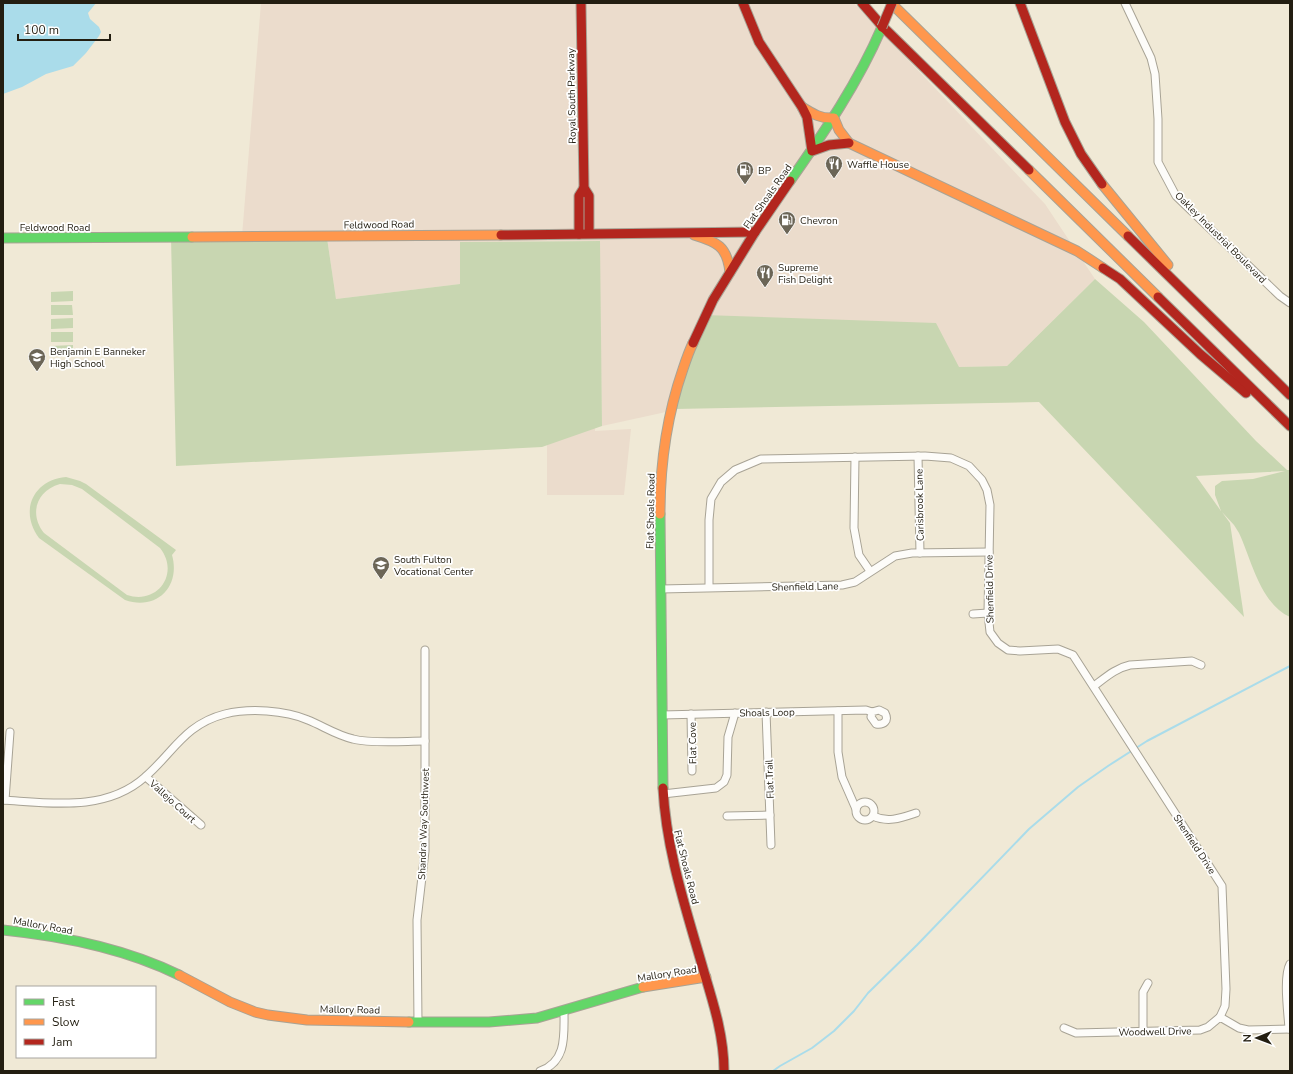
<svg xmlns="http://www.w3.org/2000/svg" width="1293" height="1074" font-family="'Nunito Sans',sans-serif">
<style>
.commercial{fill:#ebdccc}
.green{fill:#c8d6b1;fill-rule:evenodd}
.water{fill:#aadcea}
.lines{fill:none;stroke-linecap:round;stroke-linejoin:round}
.stream{stroke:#aadcea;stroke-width:2}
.street-casing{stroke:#a8a395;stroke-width:9}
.fast-casing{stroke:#a8a395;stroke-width:11}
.slow-casing{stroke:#a8a395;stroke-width:11}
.jam-casing{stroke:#a8a395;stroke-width:11}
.street{stroke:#fdfcf9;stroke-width:7}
.fast{stroke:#63d668;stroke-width:9}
.slow{stroke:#ff974d;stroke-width:9}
.jam{stroke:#b3261e;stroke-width:9}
.jam-bridge-casing{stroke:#a8a395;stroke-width:11;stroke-linecap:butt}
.jam-bridge{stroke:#b3261e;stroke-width:9}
.labels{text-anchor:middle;stroke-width:3.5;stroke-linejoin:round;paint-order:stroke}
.street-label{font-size:10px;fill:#231e11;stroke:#fff}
.poi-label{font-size:10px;fill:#231e11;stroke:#fff;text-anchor:start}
</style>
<rect width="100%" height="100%" fill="#f0e9d6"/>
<!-- commercial -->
<g class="commercial">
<polygon points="261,3 854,3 1045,204 1095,279 1007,366 959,367 704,315 675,410 602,426 599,241 460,242 460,284 336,299 327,238 242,236"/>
<polygon points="597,358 595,431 631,429 624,495 547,495 547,360"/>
</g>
<!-- green -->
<g class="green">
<polygon points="171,237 327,238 336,299 460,284 460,242 600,241 602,426 542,447 176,466"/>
<path d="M1095,279L1144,322L1256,441L1287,470H1290V617C1260,603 1252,561 1239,533L1234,525L1222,512L1230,523L1244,617L1039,402L675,409L704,315L936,323L959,367L1007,366ZM1285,471L1253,479L1222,481L1215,486V495L1221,511L1196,476Z"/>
<polygon points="73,291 73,301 51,302 51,292"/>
<polygon points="51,305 72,305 73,315 51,315"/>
<polygon points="73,318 73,328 51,329 51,319"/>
<rect x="51" y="332" width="22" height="10"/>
<polygon points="73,345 73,355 51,356 51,346"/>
<path d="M66,477L80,481L86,484L176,550L172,555C181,587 156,611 125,600L39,538C19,511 33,480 66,477ZM60,484L72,485L82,489L160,548C180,573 158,605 127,595L44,533C29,514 36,491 60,484Z"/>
</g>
<!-- water -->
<polygon class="water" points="3,3 96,3 88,13 90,19 99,27 101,32 99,36 86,53 73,66 46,74 22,87 3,94"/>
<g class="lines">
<!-- stream -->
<polyline class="stream" points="773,1071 780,1066 812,1048 834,1031 854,1011 868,993 917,945 1029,829 1078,787 1108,766 1147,741 1290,666"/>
<defs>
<g id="street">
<polyline points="1125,3 1151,58 1155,74 1158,119 1158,162 1176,196 1280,296 1290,303"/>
<polyline points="918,456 920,553"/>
<polyline points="855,457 854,528 859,555 870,571"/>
<polyline points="709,587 709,520 711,499 721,482 735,470 761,459 925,456 951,458 969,466 982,480 987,490 990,505 988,613 990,632 998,643 1008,650 1020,651 1058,649 1073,655 1222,886 1226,989 1225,1006 1220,1017"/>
<polyline points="661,589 842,585 855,582 895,556 912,553 989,552"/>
<polyline points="973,614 988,613"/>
<path d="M1094,686C1106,677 1116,668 1130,665L1192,661L1201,665"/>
<polyline points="838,711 838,752 842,777 856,809"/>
<polyline points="766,712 771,845"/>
<polyline points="691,714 692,771"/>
<path d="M662,715L866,710L872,712L871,717L876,724C884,725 889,721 885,713L879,710L872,712"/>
<polyline points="146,777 201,825"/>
<polyline points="663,794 716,788 724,782 727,775 728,737 735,713"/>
<path d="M3,800C51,803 106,812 145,777C173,753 185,724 225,714C249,708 285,710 308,720C323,726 336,735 353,739C372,744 405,741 425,741"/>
<polyline points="5,800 10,732"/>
<circle cx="865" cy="811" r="9"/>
<polyline points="727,816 770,815"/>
<path d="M873,816C888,823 901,818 916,813"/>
<polyline points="418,1022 417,920 425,851 425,650"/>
<polyline points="1064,1028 1076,1033 1200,1030 1208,1027 1220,1017 1239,1028 1248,1030 1290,1029"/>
<path d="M1289,1029C1288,1012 1283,977 1290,964"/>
<polyline points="1143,1032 1143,992 1148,983"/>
<path d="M540,1071C567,1062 564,1035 564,1011"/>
</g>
<g id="fast">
<path d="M790,181C825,131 858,83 882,27"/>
<polyline points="3,238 192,237"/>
<polyline points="660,514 663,788"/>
<path d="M3,930C63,936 124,948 179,975"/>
<polyline points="409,1022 489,1022 537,1018 643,987"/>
</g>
<g id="slow">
<polyline points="891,3 1128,236"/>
<path d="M802,107C813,114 821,119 834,118L839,130L849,143L1077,251L1103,268"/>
<polyline points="1029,170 1158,297"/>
<polyline points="1102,184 1168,265"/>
<path d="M694,235C717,242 727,246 730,272"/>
<polyline points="192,237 501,235"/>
<path d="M660,514C660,465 667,415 683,369C686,360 689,351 693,343"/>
<polyline points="179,975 230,1002 255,1012 268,1015 307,1020 409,1022"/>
<polyline points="643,987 706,977"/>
</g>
<g id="jam">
<polyline points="581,3 584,188 589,196 589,233"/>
<polyline points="743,3 759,42 802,107 807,117 812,151 829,145 849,143"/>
<polyline points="862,3 882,26 1029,170"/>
<polyline points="1020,3 1065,122 1081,154 1102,184"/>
<polyline points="579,234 579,196 584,188"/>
<polyline points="501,235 755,232"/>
<polyline points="1128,236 1290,395"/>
<polyline points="1103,268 1120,279 1200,354 1246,393"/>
<polyline points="1158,297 1290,426"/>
<polyline points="693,343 713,300 755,232 790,181"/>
<path d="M663,788C666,851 687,912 704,972C714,1005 724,1037 724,1071"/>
</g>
</defs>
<!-- street casing -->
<use href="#street" class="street-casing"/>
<!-- fast casing -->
<use href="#fast" class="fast-casing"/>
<!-- slow casing -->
<use href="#slow" class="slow-casing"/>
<!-- jam casing -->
<use href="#jam" class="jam-casing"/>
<!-- street -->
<use href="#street" class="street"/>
<!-- fast -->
<use href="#fast" class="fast"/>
<!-- slow -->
<use href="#slow" class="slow"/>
<!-- jam -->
<use href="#jam" class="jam"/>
<defs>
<polyline id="jam-bridge" points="882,27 892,3"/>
</defs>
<!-- jam-bridge casing -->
<use href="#jam-bridge" class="jam-bridge-casing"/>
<!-- jam-bridge -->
<use href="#jam-bridge" class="jam-bridge"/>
</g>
<!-- icons -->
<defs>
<symbol id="restaurant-pin" viewBox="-11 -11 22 30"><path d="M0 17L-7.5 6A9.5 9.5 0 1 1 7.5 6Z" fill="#6b6556" stroke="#fff"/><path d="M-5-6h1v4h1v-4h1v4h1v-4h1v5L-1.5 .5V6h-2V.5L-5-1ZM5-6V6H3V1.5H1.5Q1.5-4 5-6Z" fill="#fff"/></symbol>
<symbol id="fuel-pin" viewBox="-11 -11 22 30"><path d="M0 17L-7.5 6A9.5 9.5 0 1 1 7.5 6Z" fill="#6b6556" stroke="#fff"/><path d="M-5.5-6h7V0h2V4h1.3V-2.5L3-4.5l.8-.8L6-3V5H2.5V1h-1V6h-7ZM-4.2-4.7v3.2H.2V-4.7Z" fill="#fff"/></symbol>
<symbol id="school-pin" viewBox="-11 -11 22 30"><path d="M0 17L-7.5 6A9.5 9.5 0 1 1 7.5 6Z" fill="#6b6556" stroke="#fff"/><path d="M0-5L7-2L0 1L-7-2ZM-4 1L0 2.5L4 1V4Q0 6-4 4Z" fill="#fff"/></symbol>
</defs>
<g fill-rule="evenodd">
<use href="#restaurant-pin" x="824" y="154" width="20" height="27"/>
<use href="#fuel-pin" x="735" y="160" width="20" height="27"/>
<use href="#fuel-pin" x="777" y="210" width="20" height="27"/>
<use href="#restaurant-pin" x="755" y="263" width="20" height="27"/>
<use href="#school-pin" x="27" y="347" width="20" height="27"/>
<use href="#school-pin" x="371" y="555" width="20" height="27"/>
</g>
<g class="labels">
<!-- street labels -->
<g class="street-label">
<text transform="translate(571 96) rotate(-91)" y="4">Royal South Parkway</text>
<text transform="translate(767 196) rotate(-55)" y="4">Flat Shoals Road</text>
<text transform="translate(379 224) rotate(-1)" y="4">Feldwood Road</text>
<text x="55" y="231">Feldwood Road</text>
<text transform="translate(1221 237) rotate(45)" y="4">Oakley Industrial Boulevard</text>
<text transform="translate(919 505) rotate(-91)" y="4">Carisbrook Lane</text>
<text transform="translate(650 511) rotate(-89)" y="4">Flat Shoals Road</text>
<text transform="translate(805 586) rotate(-1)" y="4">Shenfield Lane</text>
<text transform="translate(989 589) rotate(-91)" y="4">Shenfield Drive</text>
<text transform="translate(767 712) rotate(-1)" y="4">Shoals Loop</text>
<text transform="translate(692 743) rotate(-91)" y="4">Flat Cove</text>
<text transform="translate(769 779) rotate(-92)" y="4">Flat Trail</text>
<text transform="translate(173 801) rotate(42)" y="4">Vallejo Court</text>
<text transform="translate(423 824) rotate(-88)" y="4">Shandra Way Southwest</text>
<text transform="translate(1195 844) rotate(57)" y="4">Shenfield Drive</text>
<text transform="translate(687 867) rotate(76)" y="4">Flat Shoals Road</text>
<text transform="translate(43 925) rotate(10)" y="4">Mallory Road</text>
<text transform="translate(667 973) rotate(-9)" y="4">Mallory Road</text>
<text transform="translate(350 1009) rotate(1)" y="4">Mallory Road</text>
<text transform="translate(1155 1031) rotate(-1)" y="4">Woodwell Drive</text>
</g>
<!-- poi labels -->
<g class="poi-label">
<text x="847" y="168">Waffle House</text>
<text x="758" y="174">BP</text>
<text x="800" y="224">Chevron</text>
<text x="778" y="271">Supreme<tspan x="778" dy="12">Fish Delight</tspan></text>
<text x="50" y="355">Benjamin E Banneker<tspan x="50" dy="12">High School</tspan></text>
<text x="394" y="563">South Fulton<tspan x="394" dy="12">Vocational Center</tspan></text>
</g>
</g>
<!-- border -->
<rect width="1293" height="1074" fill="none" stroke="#231e11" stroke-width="8"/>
<!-- legend -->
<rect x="16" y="986" width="140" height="72" fill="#ffffff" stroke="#a7a5a0"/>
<rect x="24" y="999" width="20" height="6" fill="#63d668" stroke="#a7a5a0"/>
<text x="52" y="1006" font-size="12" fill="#231e11">Fast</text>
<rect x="24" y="1019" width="20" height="6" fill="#ff974d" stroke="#a7a5a0"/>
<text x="52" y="1026" font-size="12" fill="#231e11">Slow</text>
<rect x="24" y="1039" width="20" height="6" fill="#b3261e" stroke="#a7a5a0"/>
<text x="52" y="1046" font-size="12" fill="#231e11">Jam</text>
<!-- north arrow -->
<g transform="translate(1257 1038) rotate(269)" stroke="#ffffff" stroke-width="3" paint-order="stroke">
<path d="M0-3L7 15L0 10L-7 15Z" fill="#231e11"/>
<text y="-6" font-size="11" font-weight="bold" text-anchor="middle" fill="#231e11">N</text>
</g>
<!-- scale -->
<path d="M18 34v6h92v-6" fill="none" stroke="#231e11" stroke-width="2"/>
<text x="24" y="34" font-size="12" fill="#231e11" stroke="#ffffff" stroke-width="3" paint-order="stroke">100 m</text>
</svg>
